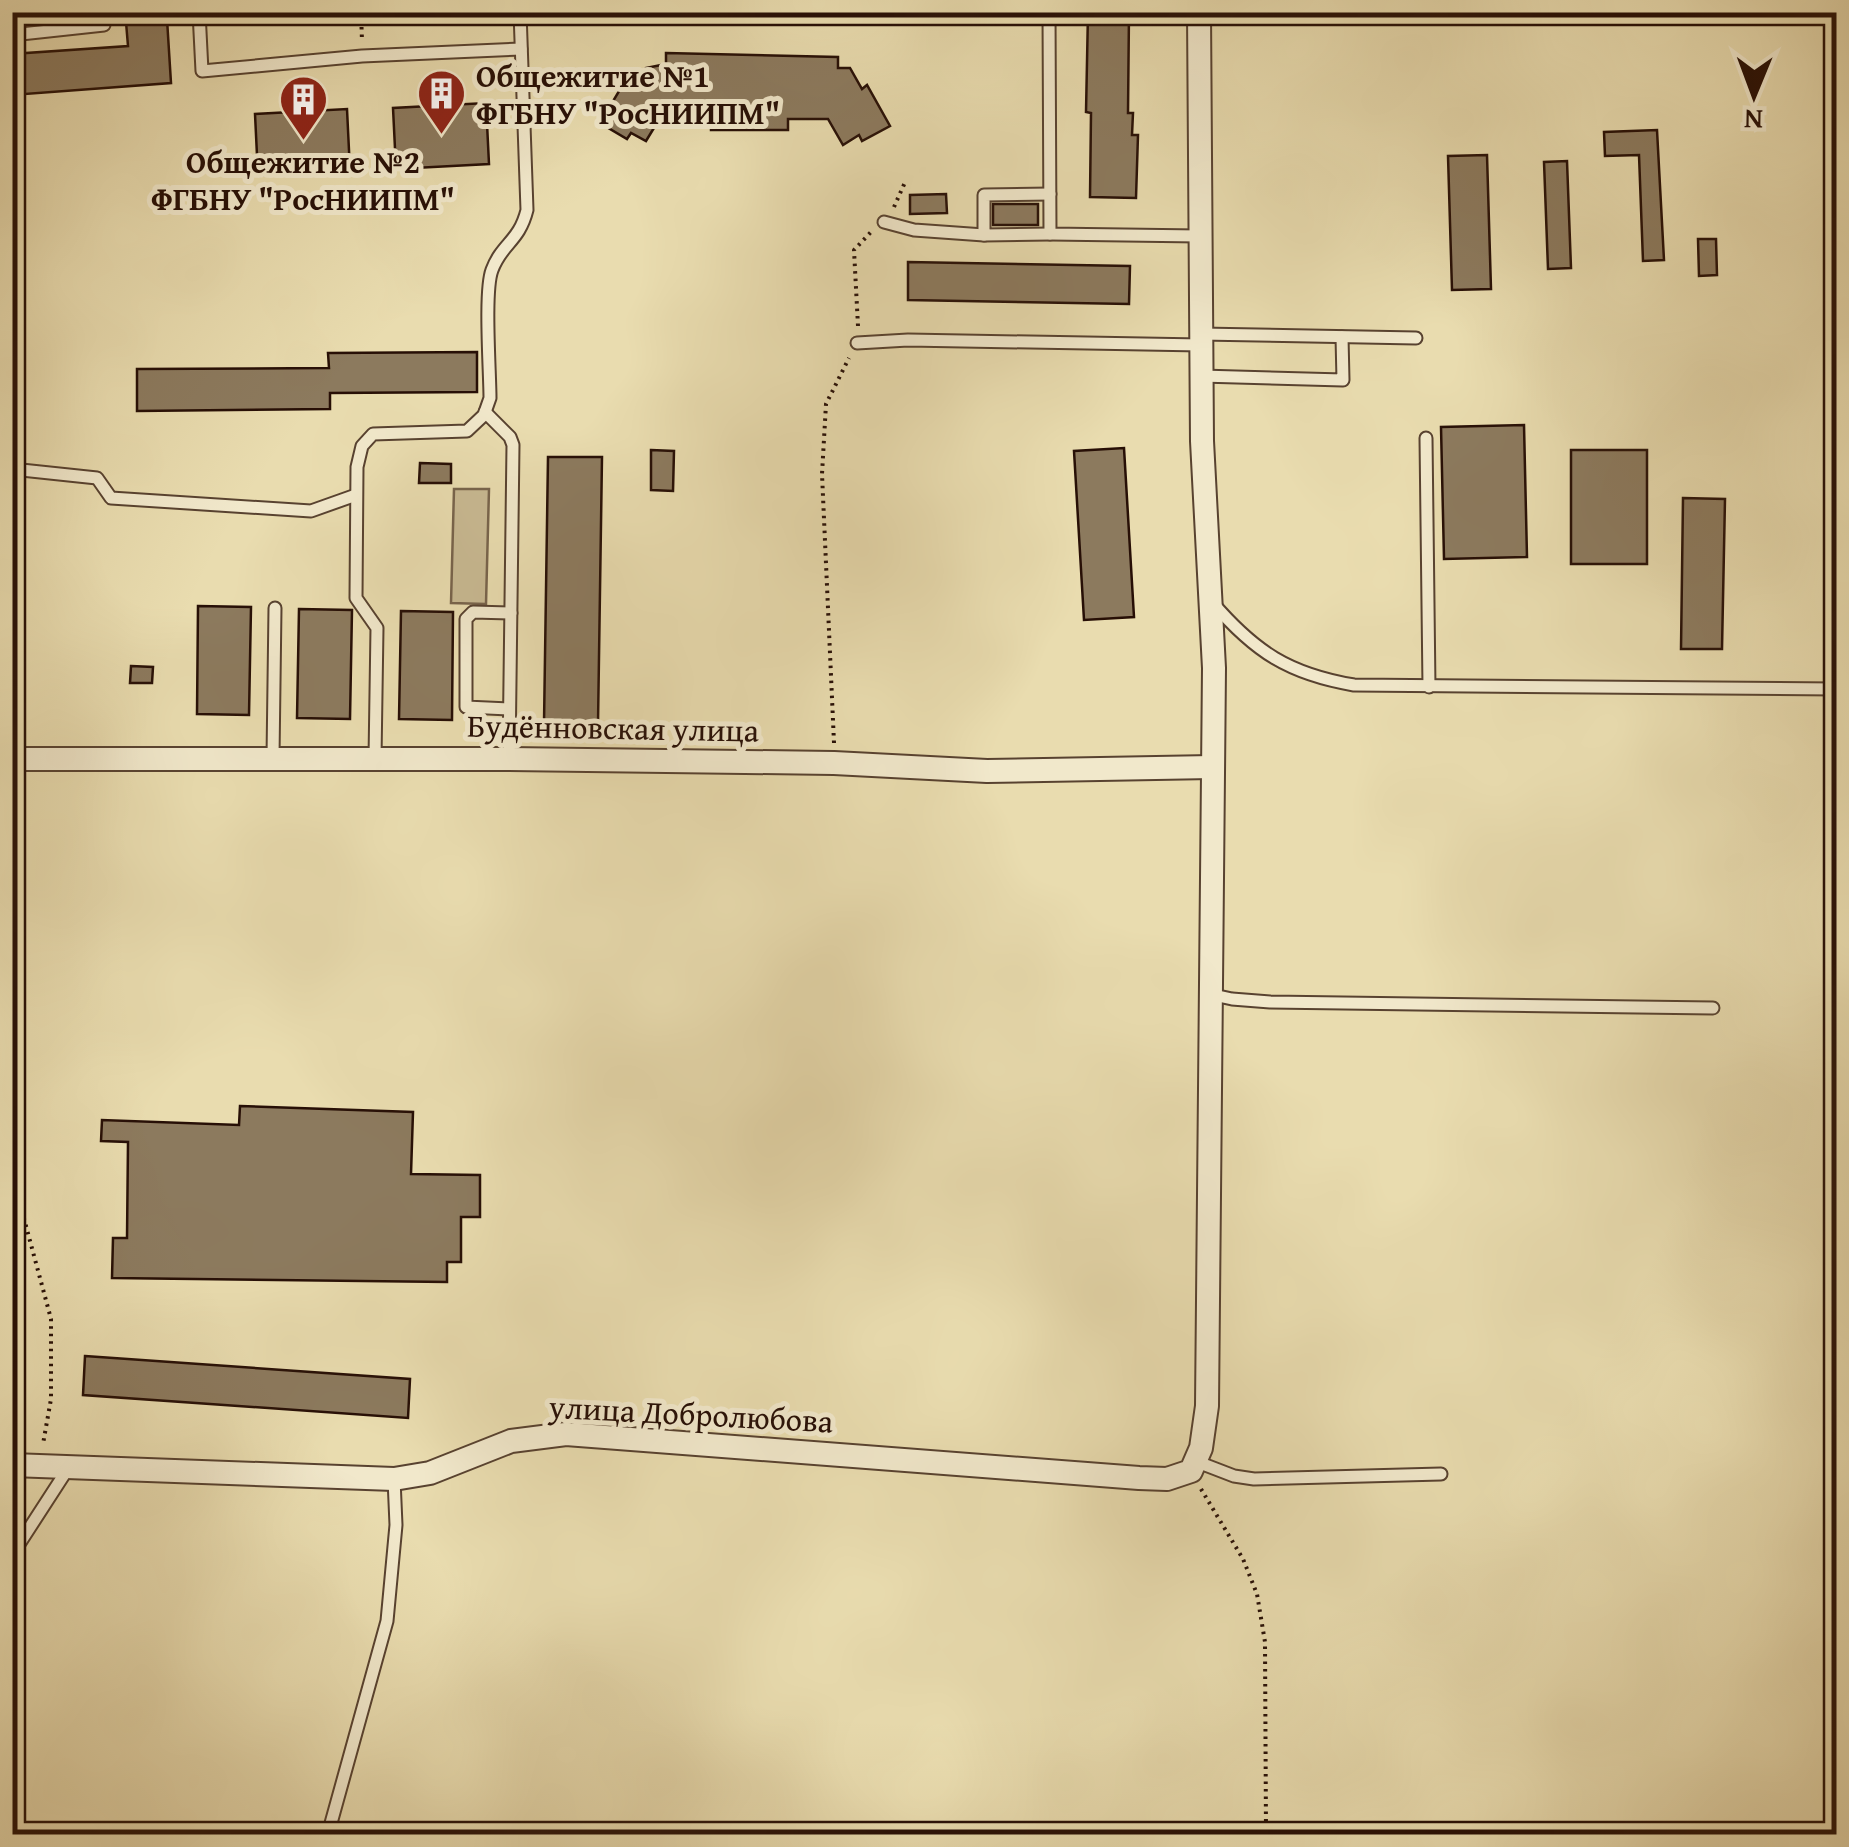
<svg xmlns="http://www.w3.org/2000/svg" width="1849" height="1847" font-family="'Gentium Book Plus',serif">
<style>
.green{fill:#c8b992;stroke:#78644c;stroke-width:2.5}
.building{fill:#8c7a5e;stroke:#270f06;stroke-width:2.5}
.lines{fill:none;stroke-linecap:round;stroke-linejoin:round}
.service-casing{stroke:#584230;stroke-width:15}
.minor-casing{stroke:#584230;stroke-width:26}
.path{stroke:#270f06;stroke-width:4;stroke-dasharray:2.5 5;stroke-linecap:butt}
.service{stroke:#f1e8cb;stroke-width:11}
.minor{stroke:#f1e8cb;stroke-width:22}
.labels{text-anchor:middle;stroke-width:10;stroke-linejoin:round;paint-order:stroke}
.poi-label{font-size:32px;font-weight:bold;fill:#270f06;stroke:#f1e8cb;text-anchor:start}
.street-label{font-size:32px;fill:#270f06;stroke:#f1e8cb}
</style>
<rect width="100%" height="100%" fill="#e9dcaf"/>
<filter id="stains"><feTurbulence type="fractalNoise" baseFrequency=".002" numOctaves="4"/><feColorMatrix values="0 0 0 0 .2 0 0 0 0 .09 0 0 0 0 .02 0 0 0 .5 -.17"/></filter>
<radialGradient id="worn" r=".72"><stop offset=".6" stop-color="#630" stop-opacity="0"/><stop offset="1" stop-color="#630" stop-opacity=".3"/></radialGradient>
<!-- green -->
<polygon class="green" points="454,489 489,489 486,604 451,603"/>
<!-- building -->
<g class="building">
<polygon points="1088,12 1129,12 1128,113 1133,113 1132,135 1138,135 1136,198 1090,197 1091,113 1086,112"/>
<polygon points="167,19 171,83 12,95 12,54 128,46 126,22"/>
<polygon points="666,53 838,57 838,68 850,68 862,89 867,85 890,126 862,141 859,135 843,145 828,119 788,119 788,130 711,130 711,118 660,118 646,141 631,133 627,139 600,123 625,81 632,84 637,76 646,76 646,68 666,64"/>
<polygon points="486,103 489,164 396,169 393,108"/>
<polygon points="347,109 350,171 258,176 255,114"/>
<polygon points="1657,130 1664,260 1643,261 1639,155 1605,156 1604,132"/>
<polygon points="1487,155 1491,289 1452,290 1448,156"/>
<polygon points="1567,161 1571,268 1548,269 1544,162"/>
<polygon points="946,194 947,213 910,214 910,195"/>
<rect x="993" y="204" width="45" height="21"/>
<polygon points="1698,239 1716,239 1717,275 1699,276"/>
<polygon points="908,262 1130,266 1129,304 908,300"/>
<polygon points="477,352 477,392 330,393 330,409 137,411 137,369 329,368 328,353"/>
<polygon points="1524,425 1527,557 1444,559 1441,427"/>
<polygon points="1124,448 1134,617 1084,620 1074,451"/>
<polygon points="651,450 674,451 673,491 651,490"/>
<rect x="1571" y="450" width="76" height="114"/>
<polygon points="548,457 602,457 598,724 544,723"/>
<polygon points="420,463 451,464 451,483 419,483"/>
<polygon points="1683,498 1725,499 1722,649 1681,649"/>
<polygon points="198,606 251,607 249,715 197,714"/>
<polygon points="299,609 352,610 350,719 297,718"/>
<polygon points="401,611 453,612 452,720 399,719"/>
<polygon points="131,666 153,667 152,683 130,683"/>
<polygon points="240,1106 413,1112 411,1174 480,1175 480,1217 461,1217 461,1262 447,1262 447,1282 112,1278 113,1238 127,1238 128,1142 101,1141 102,1120 239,1125"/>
<polygon points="85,1356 410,1379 408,1418 83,1395"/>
</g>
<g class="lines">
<defs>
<g id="service">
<polyline points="19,12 21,34 104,25 103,12"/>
<polyline points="199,12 202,71 362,56 521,49"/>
<polyline points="1049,12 1050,234 1199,236"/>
<polyline points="1050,194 984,195 984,235 1050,234"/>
<polyline points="884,222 914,230 984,235"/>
<polyline points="1201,334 1416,338"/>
<polyline points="857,343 908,340 1201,345"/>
<polyline points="1201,376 1343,380 1342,337"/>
<polyline points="485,412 510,437 513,445 509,759"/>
<polyline points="1426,438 1429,687"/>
<polyline points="12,469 97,478 111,498 311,511 356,495"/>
<path d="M1212,602C1255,652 1289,674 1354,685L1836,689"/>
<polyline points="509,709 466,707 466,619 473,612 511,613"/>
<polyline points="273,757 275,608"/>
<path d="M375,758L377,628L356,598L357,467L362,446L373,434L467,431L484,415L490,398C490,372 484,291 492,270C502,243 519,242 527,210L520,12"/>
<polyline points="1209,994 1232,999 1270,1002 1713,1008"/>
<polyline points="1195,1461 1234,1476 1254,1479 1441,1474"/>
<polyline points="12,1555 69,1467"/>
<polyline points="328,1834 387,1621 396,1525 394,1479"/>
</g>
<g id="minor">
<polyline points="12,759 509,759 834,763 987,771 1212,767"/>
<polyline points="12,1465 394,1479 430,1473 511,1441 566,1434 1139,1478 1167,1479 1191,1471 1201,1448 1207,1406 1214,668 1202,441 1199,12"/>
</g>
</defs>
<!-- service casing -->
<use href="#service" class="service-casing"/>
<!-- minor casing -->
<use href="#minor" class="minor-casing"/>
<!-- path -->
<g class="path">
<polyline points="361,12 362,41"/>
<polyline points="894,207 906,180"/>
<polyline points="858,326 854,250 871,232"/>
<polyline points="834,743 822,474 826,404 849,358"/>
<polyline points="12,1174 51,1319 51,1399 43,1444"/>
<polyline points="1201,1489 1243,1559 1257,1594 1265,1642 1266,1834"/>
</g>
<!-- service -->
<use href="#service" class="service"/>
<!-- minor -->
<use href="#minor" class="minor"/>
</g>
<!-- icons -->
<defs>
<symbol id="building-pin" viewBox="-11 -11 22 30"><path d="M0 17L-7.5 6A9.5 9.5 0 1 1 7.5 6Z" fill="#8f2418" stroke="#f1e8cb"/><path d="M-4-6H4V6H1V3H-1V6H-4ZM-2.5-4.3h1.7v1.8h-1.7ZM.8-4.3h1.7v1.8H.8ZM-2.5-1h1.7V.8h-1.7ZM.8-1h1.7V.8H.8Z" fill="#fff"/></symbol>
</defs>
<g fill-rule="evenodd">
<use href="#building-pin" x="414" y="66" width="55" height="75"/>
<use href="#building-pin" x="276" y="72" width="55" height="75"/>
</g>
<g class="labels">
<!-- poi labels -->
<g class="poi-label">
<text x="476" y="87">Общежитие №1<tspan x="476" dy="37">ФГБНУ "РосНИИПМ"</tspan></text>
<text x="303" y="173" text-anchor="middle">Общежитие №2<tspan x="303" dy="37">ФГБНУ "РосНИИПМ"</tspan></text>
</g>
<!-- street labels -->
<g class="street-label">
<text transform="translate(613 728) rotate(1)" y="11">Будённовская улица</text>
<text transform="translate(691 1414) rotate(3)" y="11">улица Добролюбова</text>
</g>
</g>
<!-- margin -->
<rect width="1849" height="1847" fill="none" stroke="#e9dcaf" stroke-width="50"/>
<rect x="15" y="15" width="1819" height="1817" fill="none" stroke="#270f06" stroke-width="5"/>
<rect x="25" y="25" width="1799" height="1797" fill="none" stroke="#270f06" stroke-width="2.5"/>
<!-- north arrow -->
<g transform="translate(1754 95) rotate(181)" stroke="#f1e8cb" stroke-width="8" paint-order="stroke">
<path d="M0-8L18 38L0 25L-18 38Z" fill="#270f06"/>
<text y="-15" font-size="28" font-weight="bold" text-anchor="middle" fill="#270f06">N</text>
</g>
<rect width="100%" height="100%" filter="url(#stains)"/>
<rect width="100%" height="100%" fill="url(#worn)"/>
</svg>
